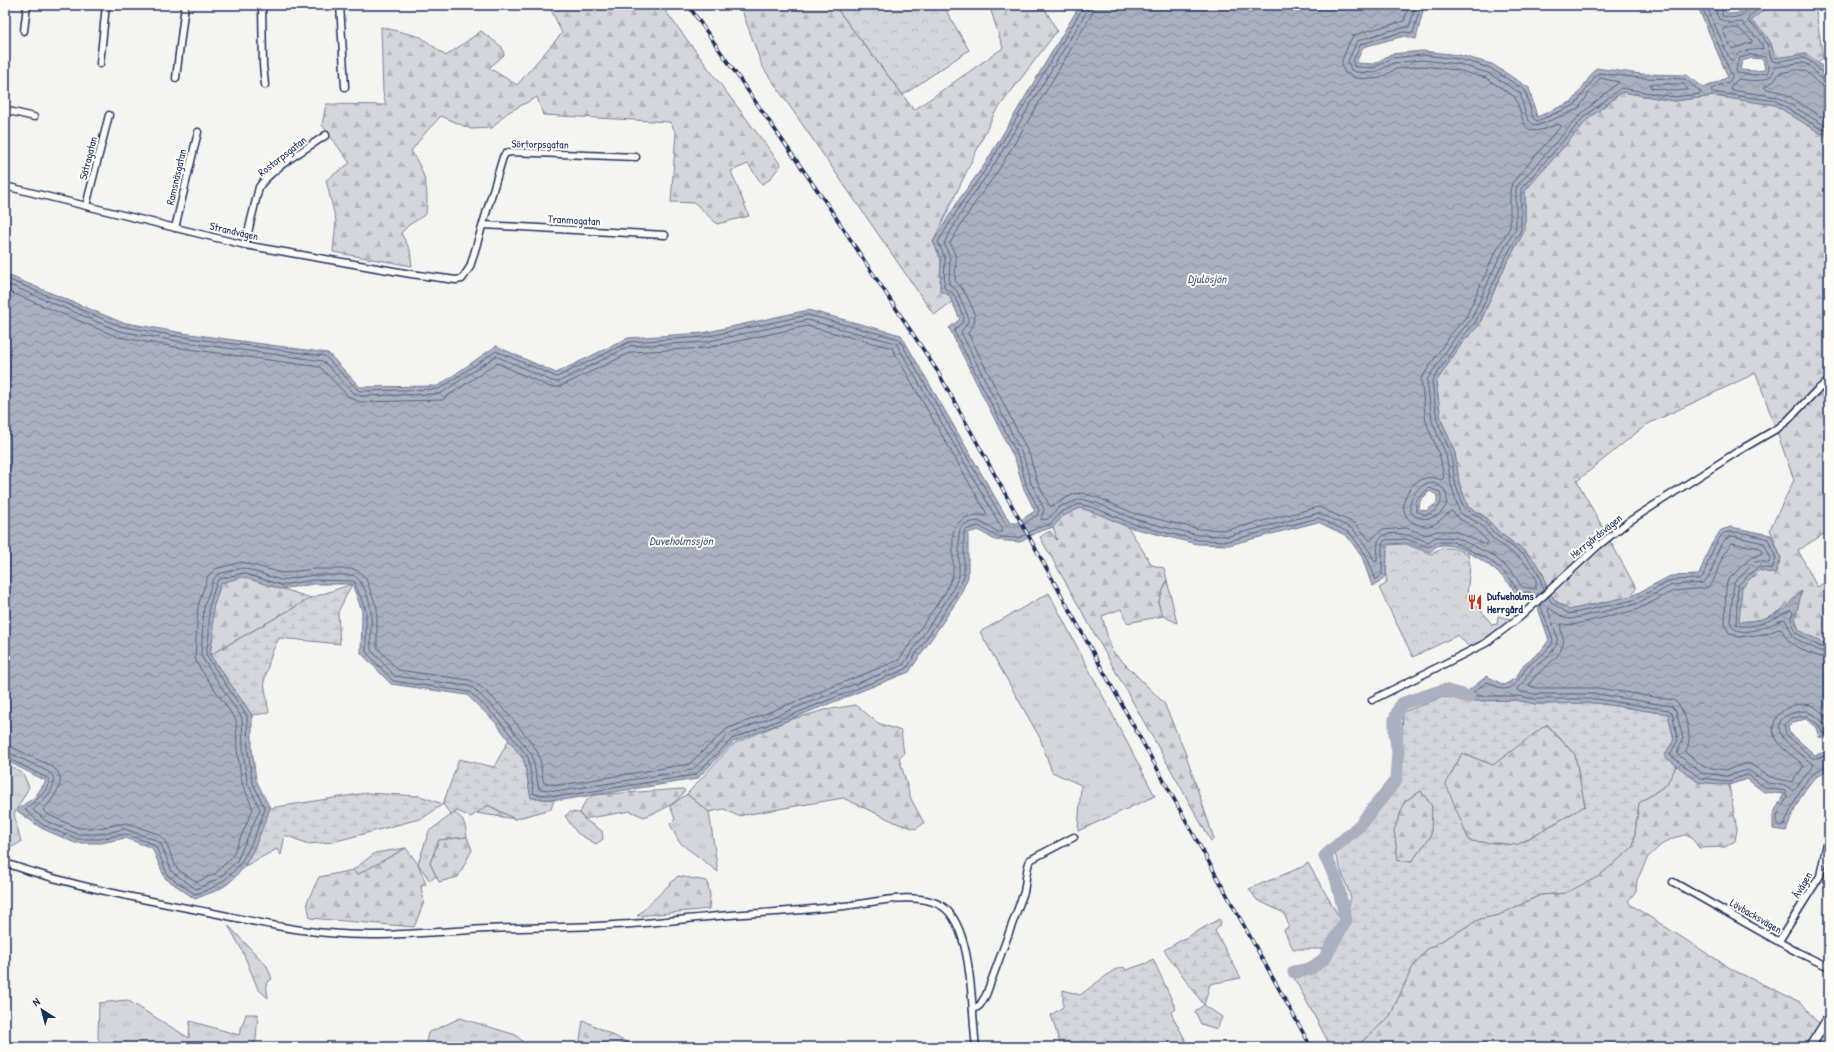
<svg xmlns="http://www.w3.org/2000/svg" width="1834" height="1052" font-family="'Patrick Hand',sans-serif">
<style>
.grass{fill:url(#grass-tufts);stroke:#78829c}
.forest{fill:url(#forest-firs);stroke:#78829c}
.wetland{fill:url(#wetland-marsh);stroke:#78829c;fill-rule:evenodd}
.park{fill:url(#park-crowns);stroke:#78829c}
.water{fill:url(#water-waves);stroke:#717c98;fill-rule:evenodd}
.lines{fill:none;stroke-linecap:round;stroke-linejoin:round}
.shore{stroke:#546385;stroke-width:1}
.river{stroke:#aab0bf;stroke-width:13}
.minor-casing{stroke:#1b2f5e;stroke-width:9}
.tertiary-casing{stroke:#1b2f5e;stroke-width:11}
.minor{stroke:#fdfcf7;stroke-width:6}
.tertiary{stroke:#fdfcf7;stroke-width:8}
.rail-casing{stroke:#1b2f5e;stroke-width:3.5}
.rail{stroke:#fdfcf7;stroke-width:2;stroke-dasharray:6;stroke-linecap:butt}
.labels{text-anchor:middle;stroke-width:4;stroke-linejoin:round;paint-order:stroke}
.street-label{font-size:11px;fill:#1b2f5e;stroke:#fdfcf7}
.poi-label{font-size:11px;font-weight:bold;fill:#1b2f5e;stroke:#fdfcf7;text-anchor:start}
.water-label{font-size:12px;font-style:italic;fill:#46567b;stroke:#fdfcf7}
</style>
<defs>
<pattern id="grass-tufts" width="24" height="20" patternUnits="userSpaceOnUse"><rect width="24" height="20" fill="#d4d6db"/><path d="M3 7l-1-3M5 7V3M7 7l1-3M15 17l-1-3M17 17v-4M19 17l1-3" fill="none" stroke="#b5b8be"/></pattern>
<pattern id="forest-firs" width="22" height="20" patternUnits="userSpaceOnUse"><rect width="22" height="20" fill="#d4d6db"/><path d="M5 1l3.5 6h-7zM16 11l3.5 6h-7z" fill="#b5b8be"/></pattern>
<pattern id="wetland-marsh" width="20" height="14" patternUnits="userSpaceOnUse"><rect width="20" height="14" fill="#d4d6db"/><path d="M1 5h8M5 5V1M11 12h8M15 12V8" fill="none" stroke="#b5b8be"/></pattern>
<pattern id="park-crowns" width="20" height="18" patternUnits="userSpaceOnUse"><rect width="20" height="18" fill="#d4d6db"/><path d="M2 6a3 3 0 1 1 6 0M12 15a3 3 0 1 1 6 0" fill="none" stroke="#b5b8be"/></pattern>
<pattern id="water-waves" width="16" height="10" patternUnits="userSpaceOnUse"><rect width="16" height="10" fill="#aab0bf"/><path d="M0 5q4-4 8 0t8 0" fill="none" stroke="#8a909e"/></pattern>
</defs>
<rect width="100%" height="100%" fill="#f4f4f1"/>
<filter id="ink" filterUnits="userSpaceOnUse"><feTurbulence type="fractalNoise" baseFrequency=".025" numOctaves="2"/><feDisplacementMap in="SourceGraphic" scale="8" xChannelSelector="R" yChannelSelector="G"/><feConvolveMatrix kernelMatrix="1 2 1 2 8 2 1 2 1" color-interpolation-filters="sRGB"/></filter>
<g filter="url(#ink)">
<!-- grass -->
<g class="grass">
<polygon points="1167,580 1177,623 1163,616 1158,603"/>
<polygon points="1049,593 1155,796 1078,831 1081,785 1052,772 1040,738 980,632"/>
<polygon points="5,762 23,774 29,787 14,814 21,842 5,851"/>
<polygon points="687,794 709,812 718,872 679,842 670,824 675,819 670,806"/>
<polygon points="570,812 580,813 584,819 602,831 603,839 596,844 577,833 565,816"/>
<path d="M454,813C465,818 465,825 467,837L439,840L430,863L436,876L430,881L418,864L429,831Z"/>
<polygon points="406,848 357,875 353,870 375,853"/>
<polygon points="228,925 267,966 272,979 266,983 268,998 258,989 242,950"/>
<polygon points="127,1000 189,1038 190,1021 239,1035 246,1014 258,1014 256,1040 252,1047 103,1047 98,1038 99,1003"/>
<polygon points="460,1018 516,1035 528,1047 425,1047 428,1033"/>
</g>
<!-- forest -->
<g class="forest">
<path d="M549,5H661L781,165L769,180L762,184L748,164L731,171L749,216L717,224L695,203L671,202L676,133L670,122L543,115L537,97L507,113L492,128L471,129L441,116L426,132L411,151C425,172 429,188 426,214L409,225L401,233L410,250L412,266L333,252L336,221L326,180L350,163L322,125L326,104L386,105L383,93L381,27L421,37L446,56L481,31L502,47L504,55L489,68L517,85L562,33Z"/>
<polygon points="740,5 834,5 914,110 1003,48 991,11 999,5 1043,5 1057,31 994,114 933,242 941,259 940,291 949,295 952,302 934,315 762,66"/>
<polygon points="1769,5 1815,5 1823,58 1818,62 1806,54 1775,58 1771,43 1751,21"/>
<path d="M1622,92L1674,101L1714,96L1775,105L1829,138V531L1798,550L1817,587L1829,580V643H1823L1799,630L1795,618L1801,591C1779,615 1771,619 1739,622L1741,587L1759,570L1775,574L1781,558L1770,529L1794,480L1756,373L1646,425L1577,481L1636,588L1632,596L1569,610L1555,600L1545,587L1544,576L1538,565L1527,553L1500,533L1484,516L1468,507L1459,482L1455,453L1441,419L1436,382L1462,343L1479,325L1506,264L1525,230V191L1587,120Z"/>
<polygon points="1080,508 1094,512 1128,527 1152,565 1164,568 1167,580 1158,603 1163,616 1127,623 1121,609 1102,616 1111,650 1164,703 1185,752 1214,839 1211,841 1040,537 1050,531 1057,540 1053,527 1063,516"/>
<polygon points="243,576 311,598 210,655 213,608 221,583"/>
<polygon points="856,705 878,723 901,731 904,754 899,758 911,799 924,823 916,829 899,824 843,798 738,816 724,809 709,812 687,794 733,744 789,720 825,710"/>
<polygon points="1546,724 1575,755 1585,806 1517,845 1469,841 1445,784 1462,753 1493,765"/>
<polygon points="1677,765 1698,782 1729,785 1737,830 1735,841 1725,847 1699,848 1692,838 1685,835 1673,838 1661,845 1648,857 1637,880 1636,891 1628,901 1631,905 1733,970 1802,1003 1814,1019 1829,1031 1829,1047 1356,1047 1390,1016 1412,968 1427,949 1480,919 1499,915 1540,895 1565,893 1633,847 1639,803 1666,785"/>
<path d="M683,789L685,791C674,806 660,811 644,817L630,811L584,819L580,813L585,802L593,795Z"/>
<polygon points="1421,791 1432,806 1431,836 1412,861 1398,861 1394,830 1405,801"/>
<polygon points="488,805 515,819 476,813"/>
<polygon points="467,837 472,850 458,877 439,882 430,863 439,840"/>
<polygon points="406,848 418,864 426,884 421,887 424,902 414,927 310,918 307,902 319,877 353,870 357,875"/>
<polygon points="678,876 707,881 710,895 709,909 637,916"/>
<polygon points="583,1020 636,1047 581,1047 580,1040"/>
</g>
<!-- wetland -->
<g class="wetland">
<polygon points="352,584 338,612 340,644 279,638 272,652 264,682 269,713 252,715 210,655 311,598"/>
<path d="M1443,697L1472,701L1516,700L1535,704L1596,703L1668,714L1674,740L1664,756L1677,765L1666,785L1639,803L1633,847L1598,877L1565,893L1540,895L1499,915L1480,919L1427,949L1412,968L1390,1016L1356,1047H1331L1293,976L1318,967L1330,952L1344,925L1351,898L1335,854L1385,804L1400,783L1403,712ZM1547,724L1575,755L1585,806L1517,845L1469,841L1446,784L1462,753L1493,765ZM1421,791L1432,806L1431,836L1412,861H1398L1394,830L1405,801Z"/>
<polygon points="509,739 524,760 531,798 554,800 551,809 515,819 488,805 471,817 457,811 451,815 443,804 423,818 333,842 308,844 285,835 281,855 277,849 245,866 255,845 270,808 366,793 420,796 443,804 459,759 494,767"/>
<polygon points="1308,863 1342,922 1328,949 1293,949 1284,930 1289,926 1284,913 1257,900 1249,889 1302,867"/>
<polygon points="1219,919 1221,922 1219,927 1215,931 1241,978 1210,984 1204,1005 1222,1017 1217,1029 1201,1024 1195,1011 1204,1005 1164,950"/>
<polygon points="1153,959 1176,1009 1171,1013 1189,1047 1061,1047 1051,1015 1063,1007 1063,990 1080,995 1114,970 1124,967 1126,970 1147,963"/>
</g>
<!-- park -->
<g class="park">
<polygon points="834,5 943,5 969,50 903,95"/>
<path d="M1405,544L1431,554C1443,544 1455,548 1468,554L1470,565L1467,596L1486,616L1492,625L1497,624L1498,616L1510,619L1507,624L1470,648L1458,635L1413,657L1379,588L1386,584L1387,545Z"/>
</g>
<!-- water -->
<path class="water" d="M1080,5H1427L1424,7L1416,39L1404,36L1363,47L1356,63L1374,64L1391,54L1422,51L1459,55L1492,64L1529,88L1537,117L1573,101L1596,68L1641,74L1687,75L1704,88L1728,77L1697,5H1726L1725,12L1731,14L1738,13L1742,8L1741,5H1769L1751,21C1767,33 1770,39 1775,58L1806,54L1818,62L1829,74V134L1820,133L1775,105L1714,96L1674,101L1622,92L1587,120L1525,191V230L1506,264L1479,325L1462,343L1436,382L1441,419L1455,453L1459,482L1468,507L1484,516L1500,533L1527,553L1538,565L1544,576L1546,587L1555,600L1569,610L1632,596L1670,576L1699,575L1709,548L1721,530L1731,527L1771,535L1781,558L1775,574L1759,570L1742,587L1739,622L1762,620L1785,609L1802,591L1795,618L1799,630L1823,643H1829V739L1819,737L1816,728L1806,719L1793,722L1788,726L1789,732L1815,755L1829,751V770C1804,779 1796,808 1786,831L1773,829V814L1784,794L1764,792L1747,779L1729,785L1698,782L1664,756L1674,740L1668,714L1596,703L1535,704L1516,700L1472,701L1468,691L1487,676L1504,685L1516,678L1524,664L1541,651L1549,640L1537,605L1529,596L1518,597L1510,591L1513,588C1501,572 1459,539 1437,546C1435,547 1432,551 1430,552L1406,543L1387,544L1386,575L1379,583L1372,586L1362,557L1347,536L1318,522L1229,545L1197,544L1128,527L1094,512L1080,508L1063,516L1053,527L1038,532L1020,542L995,540L978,530L968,533V577L959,598L909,672L733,742L697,779L562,800L531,798L524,760L495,722L467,695L391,684L361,653L362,611L352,584H314L280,589L243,577L221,583L213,608V636L210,655L252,715V749L256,780L270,808C259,836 250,870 223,887C215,892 204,895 195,899L165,878L152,848L125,838L101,843H75L41,828L16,810L35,797L46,781L5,760V274L121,322L183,333L328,353L360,387L438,386L496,346L556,373L628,338L703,333L808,310L901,335L1010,523H1016L1035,511L1023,487L1016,462L949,328L960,319L949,295L940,291L941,259L933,242L960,198L985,164ZM1752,58L1763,59L1765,70L1753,71L1740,70L1742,61ZM1430,491L1437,495V503L1426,511L1419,509L1420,501Z"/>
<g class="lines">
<!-- shore -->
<g class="shore">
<path d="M1088,5L1087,11L992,168L967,203L944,243L950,258L949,284L957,291L968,316V322L961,332L1024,458L1031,483L1044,509L1041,520L1048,519L1059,507L1081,499L1097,503L1131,518L1160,526L1199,535L1228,536L1319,513L1353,529L1370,552L1375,562L1377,561L1378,541C1387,526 1415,537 1428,542L1436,537L1457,538L1494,556L1513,573L1522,587L1535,589L1536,587V579L1531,570L1521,559L1494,540L1479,523L1463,515L1459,511L1451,484L1446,455L1432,421L1427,380L1455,338L1471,320L1498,260L1516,228V191L1517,186L1581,114L1619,82L1600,78L1578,109L1537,126C1524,123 1524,104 1520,93L1488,73L1458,64L1422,60L1393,63L1374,73L1356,72L1351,70L1348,61L1357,41L1388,31L1409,27L1416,5"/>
<path d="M1094,5L1092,14L998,171L972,207L950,243L956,257L955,281C963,287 975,309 975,319C974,325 970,329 968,333L1030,456L1037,481L1049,505L1051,506L1074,494L1082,493L1099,498L1133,513L1161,520L1199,529L1227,530L1319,507L1356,524L1370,541L1381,530L1406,528L1427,535L1436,531H1455L1486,545L1488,542L1475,528L1458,518L1452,511C1445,514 1439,524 1429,526C1425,527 1421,525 1417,524C1388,515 1411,466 1441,480L1444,478L1440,457L1426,422L1421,379L1450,335L1466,317L1493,257L1510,227V191L1512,183L1561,126L1558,124C1520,140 1527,126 1515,97L1486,78L1457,70L1422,66L1396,69L1380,78L1373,79L1355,78L1345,73L1342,66V60L1350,41L1353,36L1360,33L1404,21L1409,5"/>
<polyline points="1421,5 1413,33 1403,32 1361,44 1353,61 1354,66 1357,67 1374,68 1392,58 1422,55 1459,59 1490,68 1525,90 1533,118 1537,121 1575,105 1598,73 1640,78 1685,79 1701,92 1700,94 1674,97 1621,88 1584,117 1521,189 1521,230 1503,262 1475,323 1459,341 1432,381 1437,420 1451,454 1455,483 1464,508 1482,519 1497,536 1525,556 1535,567 1540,577 1543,591"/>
<polyline points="1701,5 1732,76 1730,81 1711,89 1711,92 1776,101 1821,129 1829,130"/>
<path d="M1706,5L1730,60H1733C1739,48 1752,51 1763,49C1762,37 1747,32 1742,22L1730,23L1719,19L1716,13L1717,5"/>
<path d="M1722,5V15C1730,20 1747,18 1746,5"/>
<path d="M1763,5L1749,17L1748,21L1762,34L1767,44L1772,61L1777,62C1784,61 1799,56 1806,59C1815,62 1820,75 1829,76"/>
<polygon points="1725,28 1738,28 1752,40 1752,42 1732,49 1723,31"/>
<polygon points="1751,55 1766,57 1769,69 1767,73 1753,75 1737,73 1736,69 1739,59"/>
<path d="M1829,81C1817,81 1815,65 1803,63C1795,62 1784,67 1775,67C1774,70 1773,74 1770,76C1763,83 1747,80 1738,79L1730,88L1731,90L1778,97L1822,124L1829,125"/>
<polygon points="1652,84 1683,84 1688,89 1686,90 1675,91 1651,88 1650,85"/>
<path d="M1829,87C1814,87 1813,72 1802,70C1796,69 1786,72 1780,73L1774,81L1764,87L1766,89L1782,92L1824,118L1829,119"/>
<path d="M5,278L120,326L182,337L325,356L357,389L360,391L439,389L496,351L557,377L629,342L704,337L808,315L899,339L1006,525C1016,532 1029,520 1037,515L1039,510L1026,485L1020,460L954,331L963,321L964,318L953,293L944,288L945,258L938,242L963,201L988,166L1082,9L1083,5"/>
<path d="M5,283L119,331L182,342L323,361L354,393L360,396L440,394L496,356L552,381L558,382L630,346L705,342L807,320L896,343L1003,530L1002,532H998L979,521C970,522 961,523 959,533V576L951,593L903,665L730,734L692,770L561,791L539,789L532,755L502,716L473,688L468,686L395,676L371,650C370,637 372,625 371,612C371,603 362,577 352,575H314L281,580L243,568L218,574L213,580L204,607L201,656L242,718L243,750L247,782L260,809L237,861L218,879L196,889L172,872L161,844L156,840L125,829L100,834H77L46,821L33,810C41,802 64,784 49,772L10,753L5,752"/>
<path d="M5,290L118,337L181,348L320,367L349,397L360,402L442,400L497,363L550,387H559L632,352L706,348L807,326L892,348L987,514L985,516L976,515L964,518L955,526L953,533V575L946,591L899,660L727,729L689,764L561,785L544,783C541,774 542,762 538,753C530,738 485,684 469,680L398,670L377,647V608L366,579L360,572L353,569H314L282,573L242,562L215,569L208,576L198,606L195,657L197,664L236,720L237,750L242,783L253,809L232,857L215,874L197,882L177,869L165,841L158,834L126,823L99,828H78L49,815L43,810C52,800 68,782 56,770C50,764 40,761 34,758C25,754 15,747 5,746"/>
<path d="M1428,483H1434L1444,489C1455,509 1432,525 1414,516C1403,505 1416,487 1428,483Z"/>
<path d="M1429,488L1440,492C1444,504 1437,512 1426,515L1416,511V501Z"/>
<path d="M1548,597L1552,603L1569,614L1634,600L1671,580L1700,579L1703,576C1707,566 1715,539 1724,533C1732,529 1759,536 1768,539L1776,558L1772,569L1758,567L1738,585L1736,624C1749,632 1780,616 1791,610L1793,612L1791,619L1796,633L1821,647H1829"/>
<path d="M1540,604L1553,640C1549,653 1537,657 1528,666C1521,673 1517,689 1504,689C1499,689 1492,683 1487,682L1473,692L1474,696H1517L1535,699H1597L1669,710L1672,713L1678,740L1670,754L1671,756L1700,778L1728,781L1748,775L1766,788L1785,791L1787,797L1777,815V824L1779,826H1784C1792,807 1805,769 1829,766"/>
<path d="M1829,652L1820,651L1794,638L1785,619C1772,623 1745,639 1732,627L1730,621L1734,583L1755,562L1760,561L1769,563L1771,558L1764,543L1732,536C1712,542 1718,574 1702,583L1672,585L1636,604L1571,619L1564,618L1549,608L1548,610L1557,637V644L1548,657L1531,670L1523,683L1517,689L1518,691L1535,694H1597L1671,706L1676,711L1683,738L1677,754L1702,773L1727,776L1748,770L1768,783L1785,785L1793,791L1814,765C1803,756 1767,733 1783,718C1790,712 1799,711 1807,711L1822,721L1826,729L1829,730"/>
<path d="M1829,658C1818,658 1797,649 1789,641C1785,637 1784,632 1781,628L1766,634L1739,637L1729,633L1725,625L1726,586L1728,580L1749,559L1762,553L1760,548L1732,543L1723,555L1713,582L1706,588L1674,591L1636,610L1572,625L1561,624C1559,631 1565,637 1563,645C1557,664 1538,668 1529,685L1536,688H1598L1673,700C1683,705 1690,729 1689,740C1689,745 1687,748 1685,752L1704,767L1727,770L1743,764H1750L1770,777L1792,782L1804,766C1796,757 1780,749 1775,738C1766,717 1790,700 1810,705C1817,707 1825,715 1829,721"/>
<polyline points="1829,735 1822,733 1819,725 1806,716 1791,718 1784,725 1786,734 1812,758 1816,758 1829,755"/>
<path d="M5,757L49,779C50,792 32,802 25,810L43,825L75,839H100L125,834L153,844L156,847L168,876L195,894C239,883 251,847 265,809L252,781L248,750L247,716L206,655L209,636V607L217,581L220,579L243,573L281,585L314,580L354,581L366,611V652L393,681L470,692L498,719L528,757L534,794L562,796L695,775L732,739L906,669L955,596L964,577V533L965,530L979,526L997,537L1019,538L1037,528L1051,524L1061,512L1080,504L1095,508L1130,523L1159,531L1198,540L1228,541L1318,518L1350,533L1366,555L1376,580L1382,574V544L1385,540L1406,539L1429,547L1436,542H1453L1490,560L1509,577L1519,593L1530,592L1535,598"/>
</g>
<!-- river -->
<polyline class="river" points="1294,972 1310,969 1324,959 1346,920 1336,878 1325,856 1360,825 1396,780 1398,751 1395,735 1395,719 1401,704 1444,690 1469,697"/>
<defs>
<g id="minor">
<polyline points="262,5 263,65 265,85"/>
<polyline points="340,5 345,87"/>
<polyline points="24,31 27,5"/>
<polyline points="100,64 106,5"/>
<polyline points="176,78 185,5"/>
<polyline points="5,110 34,117"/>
<polyline points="5,186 245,245 411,274 456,280 462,279 470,267 503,157 506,153 511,152 636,157"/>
<polyline points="86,206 109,115"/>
<polyline points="483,225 665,235"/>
<polyline points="175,228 198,132"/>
<path d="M245,245L259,187C274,166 305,150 326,135"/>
<polyline points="1372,700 1486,643 1520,617 1599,545 1628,522 1740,450 1778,428 1787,421 1817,390 1829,381"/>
<path d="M5,863C71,886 140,899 208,912C248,920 288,930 328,933C380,938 435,932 487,929C529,927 572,928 614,925C663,923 712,915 762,913C789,911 817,909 844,906C873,903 915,890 942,906C974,927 971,1012 976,1047"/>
<polyline points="1673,882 1797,952 1829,967"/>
<polyline points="1779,941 1820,876 1829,834"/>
<path d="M973,1010L980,1005L986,995L1024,892C1026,882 1026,869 1030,860L1074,837"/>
</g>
<polyline id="tertiary" points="1810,1047 1829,1017"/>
</defs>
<!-- minor casing -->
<use href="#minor" class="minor-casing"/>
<!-- tertiary casing -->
<use href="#tertiary" class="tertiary-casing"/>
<!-- minor -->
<use href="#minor" class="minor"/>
<!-- tertiary -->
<use href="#tertiary" class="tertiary"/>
<defs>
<polyline id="rail" points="688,5 829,207 938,372 1311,1047"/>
</defs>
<!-- rail casing -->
<use href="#rail" class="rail-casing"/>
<!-- rail -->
<use href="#rail" class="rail"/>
</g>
</g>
<!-- icons -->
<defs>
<symbol id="restaurant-bare" viewBox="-9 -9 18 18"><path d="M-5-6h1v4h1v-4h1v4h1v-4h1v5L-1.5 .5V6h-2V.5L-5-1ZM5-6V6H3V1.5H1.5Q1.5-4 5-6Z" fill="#c8321e" stroke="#fdfcf7" stroke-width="2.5" paint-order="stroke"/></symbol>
</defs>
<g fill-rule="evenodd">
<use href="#restaurant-bare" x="1464" y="591" width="22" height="22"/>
</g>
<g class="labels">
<!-- street labels -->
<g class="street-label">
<text transform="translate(540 144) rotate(1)" y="4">Sörtorpsgatan</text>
<text transform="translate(282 156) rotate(-38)" y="4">Rostorpsgatan</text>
<text transform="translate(88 158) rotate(-76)" y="4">Sätragatan</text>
<text transform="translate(176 177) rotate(-77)" y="4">Ramsnäsgatan</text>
<text transform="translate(574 220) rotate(3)" y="4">Tranmogatan</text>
<text transform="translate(234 231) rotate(13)" y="4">Strandvägen</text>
<text transform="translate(1596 536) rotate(-39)" y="4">Herrgårdsvägen</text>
<text transform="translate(1802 885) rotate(-60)" y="4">Åvägen</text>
<text transform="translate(1756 916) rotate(30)" y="4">Lövbacksvägen</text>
</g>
<!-- poi labels -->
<g class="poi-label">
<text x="1487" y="600">Dufweholms<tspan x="1487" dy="13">Herrgård</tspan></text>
</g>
<!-- water labels -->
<g class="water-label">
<text x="1207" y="283">Djulösjön</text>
<text x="681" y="545">Duveholmssjön</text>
</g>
</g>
<!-- margin -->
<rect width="1834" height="1052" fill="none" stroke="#fdfcf7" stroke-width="20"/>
<rect x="10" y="10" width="1814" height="1032" fill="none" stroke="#1b2f5e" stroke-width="1.5" filter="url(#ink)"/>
<!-- north arrow -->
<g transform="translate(42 1010) rotate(324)" stroke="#fdfcf7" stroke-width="3" paint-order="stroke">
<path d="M0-3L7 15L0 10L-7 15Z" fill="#1b2f5e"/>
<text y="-6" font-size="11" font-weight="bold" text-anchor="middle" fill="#1b2f5e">N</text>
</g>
</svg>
